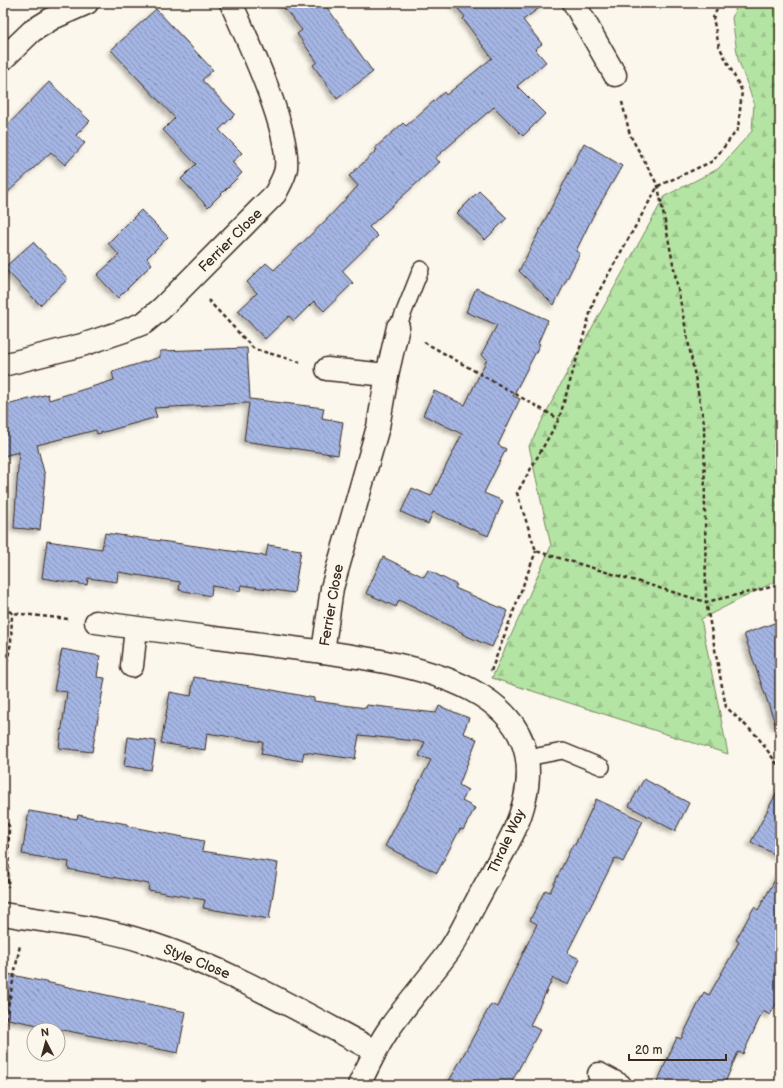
<svg xmlns="http://www.w3.org/2000/svg" width="783" height="1088" font-family="'Balsamiq Sans',sans-serif">
<style>
.forest{fill:url(#forest-firs);stroke:#788761}
.building{fill:url(#building-back-hatch);stroke:#3b2a1e;filter:url(#shadow)}
.lines{fill:none;stroke-linecap:round;stroke-linejoin:round}
.lane-casing{stroke:#3b2a1e;stroke-width:18}
.street-casing{stroke:#3b2a1e;stroke-width:25}
.path{stroke:#3b2a1e;stroke-width:2.5;stroke-dasharray:4 3;stroke-linecap:butt}
.lane{stroke:#fbf7ec;stroke-width:15}
.street{stroke:#fbf7ec;stroke-width:22}
.labels{text-anchor:middle;stroke-width:3;stroke-linejoin:round;paint-order:stroke}
.street-label{font-size:14px;fill:#3b2a1e;stroke:#fbf7ec}
</style>
<defs>
<pattern id="forest-firs" width="22" height="20" patternUnits="userSpaceOnUse"><rect width="22" height="20" fill="#b4e4a4"/><path d="M5 1l3.5 6h-7zM16 11l3.5 6h-7z" fill="#9cc48d"/></pattern>
<pattern id="building-back-hatch" width="6" height="6" patternUnits="userSpaceOnUse"><rect width="6" height="6" fill="#a4b5e4"/><path d="M-1 5l2 2M0 0l6 6M5-1l2 2" fill="none" stroke="#8793b8"/></pattern>
<filter id="shadow"><feDropShadow dx="-3.5" dy="3.5" stdDeviation="2" flood-color="#0004"/></filter>
</defs>
<rect width="100%" height="100%" fill="#fbf7ec"/>
<filter id="ink" filterUnits="userSpaceOnUse"><feTurbulence type="fractalNoise" baseFrequency=".025" numOctaves="2"/><feDisplacementMap in="SourceGraphic" scale="8" xChannelSelector="R" yChannelSelector="G"/><feConvolveMatrix kernelMatrix="1 2 1 2 8 2 1 2 1" color-interpolation-filters="sRGB"/></filter>
<g filter="url(#ink)">
<!-- forest -->
<polygon class="forest" points="738,3 780,3 780,579 701,619 728,754 492,678 551,546 529,446 563,380 665,196 718,169 752,131 754,103 738,59 732,18"/>
<!-- building -->
<g class="building">
<polygon points="280,3 324,3 373,72 337,99 313,65 317,62 297,34 302,30"/>
<polygon points="453,3 546,3 523,20 542,44 535,49 546,62 517,86 545,114 523,136 494,107 435,158 440,162 369,227 378,236 342,271 353,283 324,311 314,301 294,321 289,316 265,339 238,311 257,293 247,282 266,263 274,270 326,220 358,186 349,176 377,150 375,148 403,123 406,126 444,92 446,95 492,58 463,19 465,17"/>
<polygon points="156,9 213,70 202,80 235,114 219,130 242,153 232,162 242,173 208,207 181,179 196,164 163,130 175,118 111,50"/>
<polygon points="49,82 90,121 76,135 85,143 65,165 51,152 3,197 3,130"/>
<polygon points="584,143 622,166 593,216 576,251 580,253 554,305 519,271"/>
<polygon points="479,191 507,218 485,240 457,213"/>
<polygon points="141,210 168,237 147,258 152,264 118,298 97,275 119,255 108,243"/>
<polygon points="33,242 68,279 40,305 4,268"/>
<polygon points="476,288 548,320 538,343 540,344 513,396 520,399 498,445 506,449 484,493 503,501 488,536 433,512 428,524 401,512 412,488 431,496 462,434 423,415 434,391 465,405 487,359 481,355 497,325 466,312"/>
<polygon points="247,348 250,399 324,408 322,418 343,422 338,455 244,441 249,403 154,408 157,417 97,434 96,430 37,445 45,476 40,530 14,528 19,452 3,456 3,406 48,394 49,400 114,380 112,372 160,357 160,351"/>
<polygon points="105,533 266,556 268,545 301,550 294,593 241,585 240,591 212,586 211,596 179,590 180,582 118,572 117,582 88,578 87,585 42,578 47,541 102,549"/>
<polygon points="383,557 424,577 428,570 457,585 455,588 508,611 492,647 462,634 463,633 399,600 396,607 366,593"/>
<polygon points="780,621 780,725 776,726 744,634"/>
<polygon points="62,649 100,656 97,677 105,678 92,752 59,748 67,692 54,690"/>
<polygon points="194,677 262,688 314,698 314,701 366,708 367,705 436,713 439,706 469,718 463,733 477,739 459,785 468,790 462,801 475,808 463,830 460,829 437,873 385,846 431,760 419,756 425,742 359,735 355,759 304,752 302,761 261,754 263,742 207,733 205,750 161,743 170,692 191,696"/>
<polygon points="128,737 156,741 151,770 124,766"/>
<polygon points="644,779 689,803 675,831 629,806"/>
<polygon points="780,786 780,857 751,842"/>
<polygon points="596,799 643,821 623,862 615,858 567,953 580,959 568,985 553,978 530,1025 540,1030 510,1085 447,1085 491,1004 497,1007 537,924 530,920 545,890 550,892 573,844 575,845"/>
<polygon points="29,811 77,819 78,815 127,824 127,826 204,841 202,851 278,863 269,919 203,908 205,900 148,890 149,884 68,869 69,862 22,854"/>
<polygon points="780,871 780,997 770,1015 763,1011 743,1054 738,1052 724,1085 656,1085 677,1037 681,1039 704,992 709,995 739,942 736,940 754,907 758,910"/>
<polygon points="3,973 186,1012 178,1053 3,1018"/>
</g>
<g class="lines">
<defs>
<g id="lane">
<polyline points="398,327 421,269"/>
<polyline points="527,758 563,751 602,767"/>
</g>
<g id="street">
<polyline points="574,3 615,75"/>
<polyline points="3,59 32,31 53,18 87,3"/>
<path d="M3,365L82,345L124,331L144,323L161,309L275,194C279,186 285,177 286,168C290,129 248,41 231,3"/>
<polyline points="327,369 387,375"/>
<path d="M96,622C156,631 217,638 277,646C380,660 583,673 514,831C502,856 487,881 474,906C466,921 459,937 449,951C430,977 408,1002 389,1029C377,1046 368,1066 359,1085"/>
<polyline points="323,652 332,588 378,427 387,375 398,327"/>
<polyline points="132,666 136,628"/>
<path d="M3,914C50,922 100,927 146,942C227,968 300,1011 375,1051"/>
<polyline points="599,1074 620,1085"/>
</g>
</defs>
<!-- lane casing -->
<use href="#lane" class="lane-casing"/>
<!-- street casing -->
<use href="#street" class="street-casing"/>
<!-- path -->
<g class="path">
<polyline points="720,3 713,18 719,46 742,91 738,129 713,161 658,186 594,300 559,419 517,493 536,551 706,602 780,585"/>
<polyline points="622,102 630,135 658,186 704,423 706,602 726,707 757,736 780,768"/>
<polyline points="208,300 254,349 300,362"/>
<polyline points="424,342 559,419"/>
<polyline points="3,607 12,613 68,619"/>
<polyline points="491,671 536,551"/>
<polyline points="3,683 11,642 12,613"/>
<polyline points="3,818 9,826 8,887"/>
<polyline points="3,1033 20,945"/>
</g>
<!-- lane -->
<use href="#lane" class="lane"/>
<!-- street -->
<use href="#street" class="street"/>
</g>
</g>
<g class="labels">
<!-- street labels -->
<g class="street-label">
<text transform="translate(230 240) rotate(-45)" y="5">Ferrier Close</text>
<text transform="translate(331 605) rotate(-80)" y="5">Ferrier Close</text>
<text transform="translate(506 841) rotate(-65)" y="5">Thrale Way</text>
<text transform="translate(197 961) rotate(22)" y="5">Style Close</text>
</g>
</g>
<!-- margin -->
<rect width="783" height="1088" fill="none" stroke="#fbf7ec" stroke-width="16"/>
<rect x="8" y="8" width="767" height="1072" fill="none" stroke="#3b2a1e" stroke-width="1.5" filter="url(#ink)"/>
<!-- north arrow -->
<g transform="translate(46 1042) rotate(354)"><circle r="19" fill="#fbf7ec" stroke="#aea59a"/>
<path d="M0-3L7 15L0 10L-7 15Z" fill="#3b2a1e"/>
<text y="-6" font-size="11" font-weight="bold" text-anchor="middle" fill="#3b2a1e">N</text>
</g>
<!-- scale -->
<path d="M629 1054v6h97v-6" fill="none" stroke="#3b2a1e" stroke-width="2"/>
<text x="635" y="1054" font-size="12" fill="#3b2a1e" stroke="#fbf7ec" stroke-width="3" paint-order="stroke">20 m</text>
</svg>
